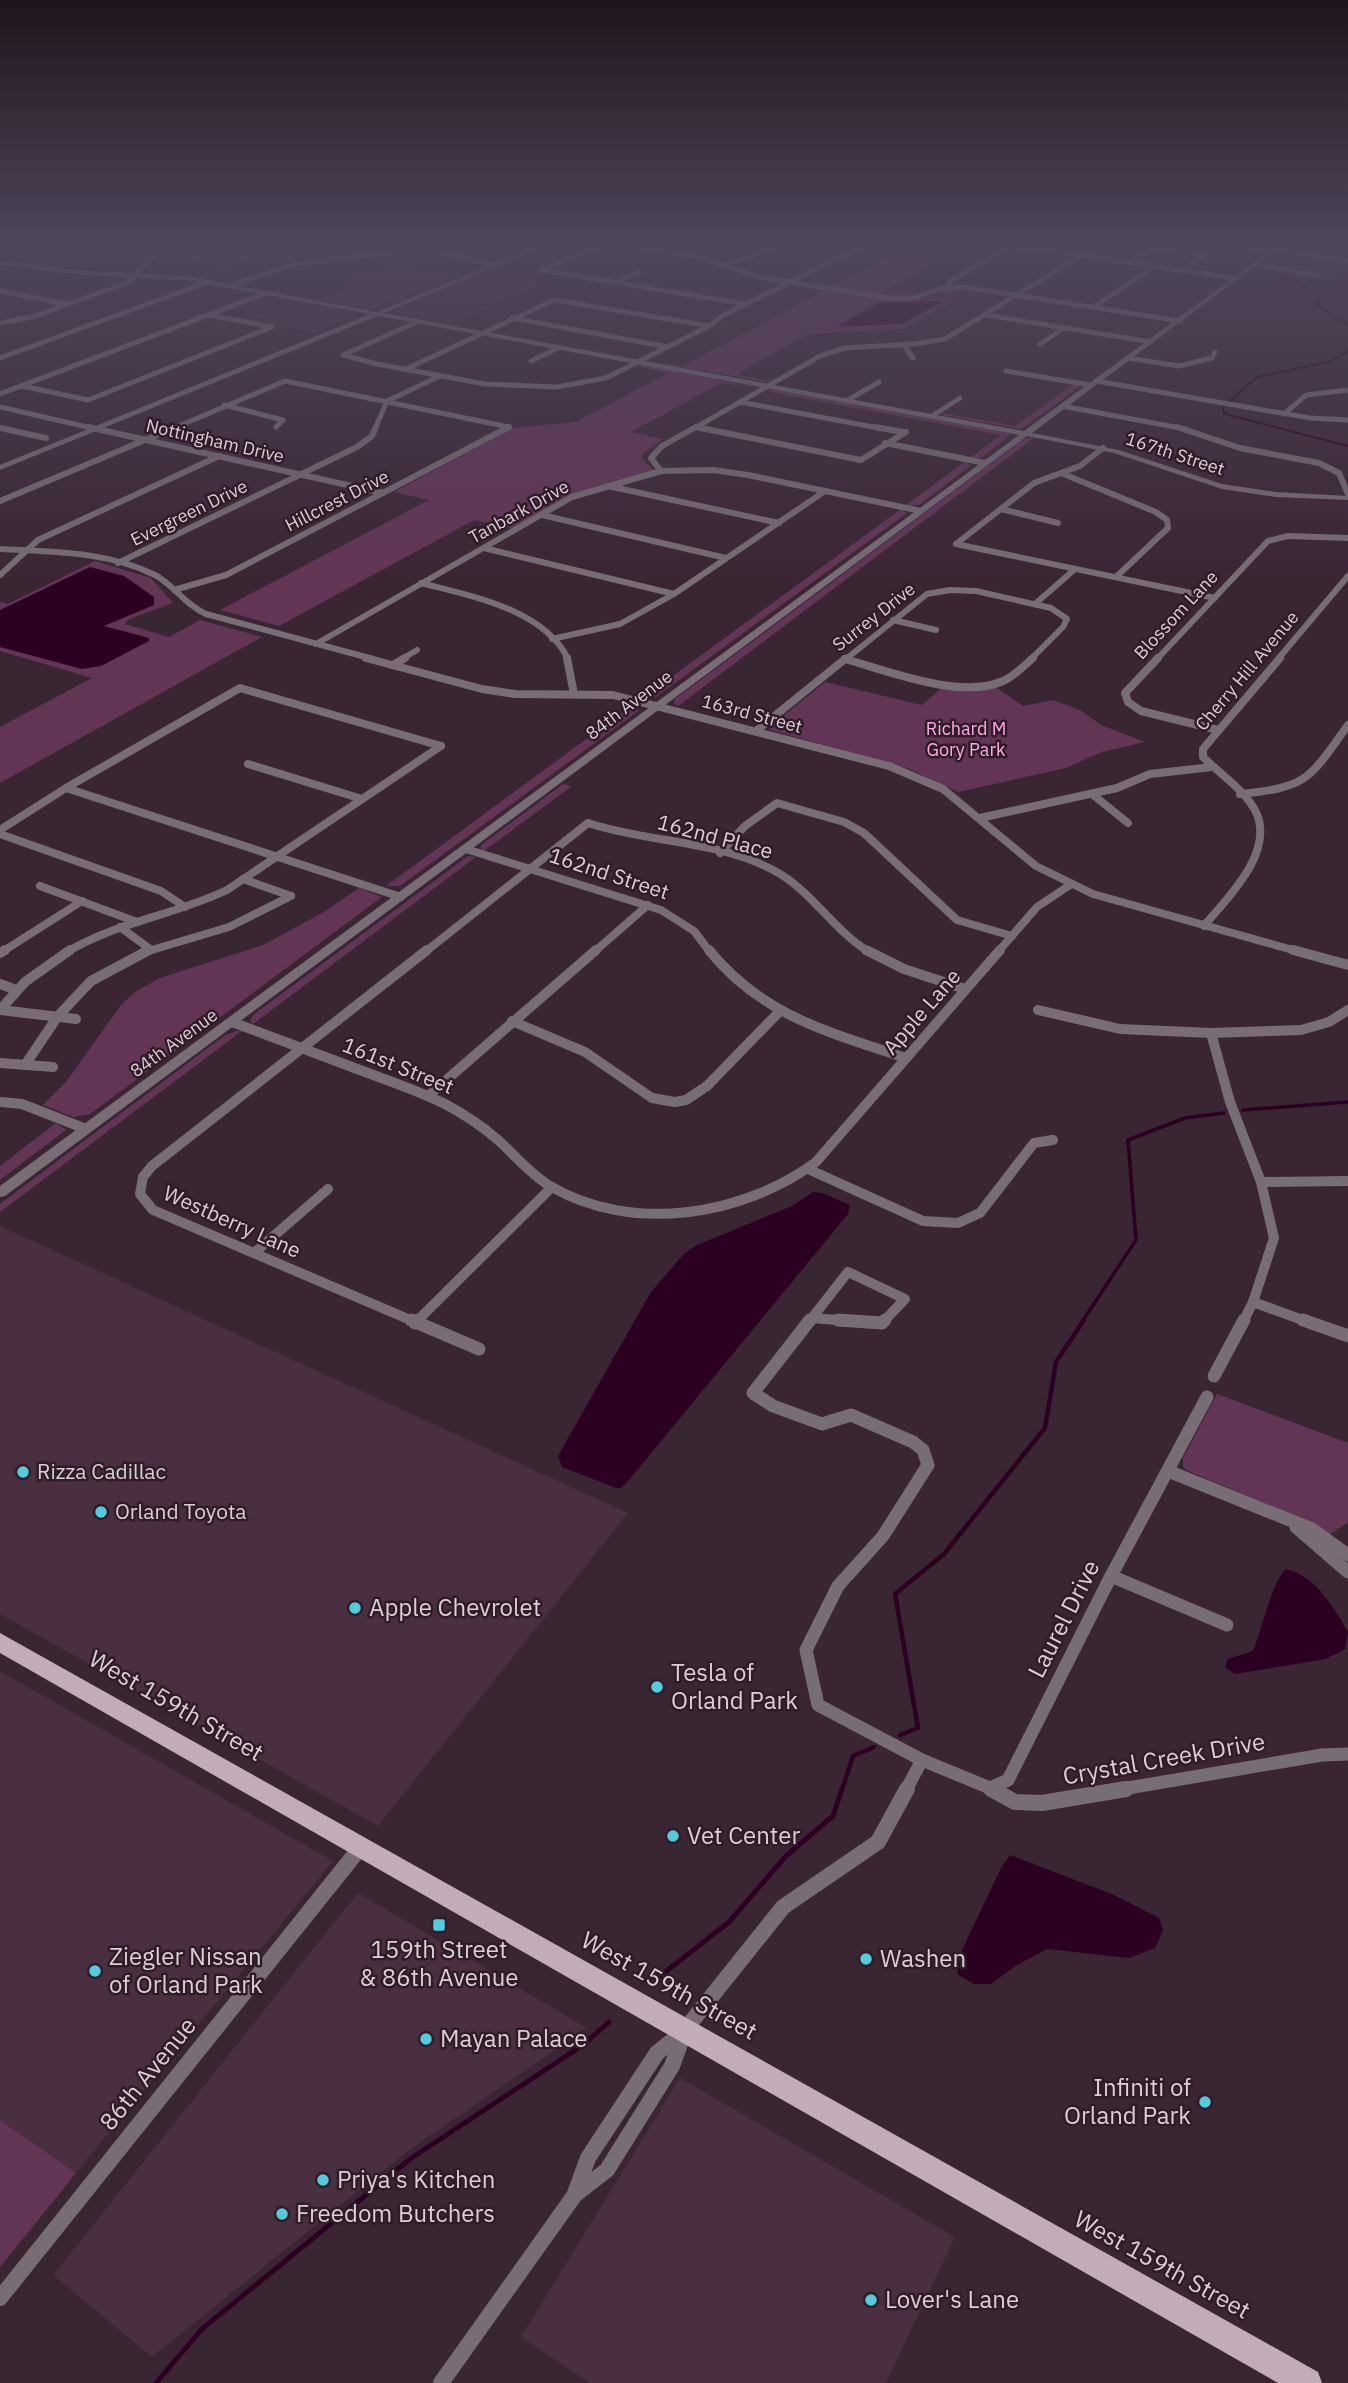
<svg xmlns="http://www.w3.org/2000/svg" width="1348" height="2383" font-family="'IBM Plex Sans',sans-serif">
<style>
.built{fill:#492f40}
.green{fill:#633555}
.water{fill:#2b0020}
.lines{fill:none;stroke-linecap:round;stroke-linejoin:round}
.stream-far3{stroke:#2b0020;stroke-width:2}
.stream-far2{stroke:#2b0020;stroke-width:3.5}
.stream-far1{stroke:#2b0020;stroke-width:4.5}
.stream{stroke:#2b0020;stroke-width:5}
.minor-far5{stroke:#786d74;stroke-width:5}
.minor-far4{stroke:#786d74;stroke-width:6}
.minor-far3{stroke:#786d74;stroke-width:8}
.minor-far2{stroke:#786d74;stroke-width:10}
.minor-far1{stroke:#786d74;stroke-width:13}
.minor{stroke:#786d74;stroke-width:16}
.tertiary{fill:#786d74;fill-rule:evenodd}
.primary{fill:#c3acba;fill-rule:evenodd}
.poi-dot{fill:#54cadd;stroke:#301c29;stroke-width:2.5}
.labels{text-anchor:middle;stroke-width:5;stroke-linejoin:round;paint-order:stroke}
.far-street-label{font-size:18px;fill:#dcced6;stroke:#301c29}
.far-park-label{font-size:18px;fill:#ffabe3;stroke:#301c29}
.street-label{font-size:21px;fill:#dcced6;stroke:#301c29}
.poi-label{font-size:21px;fill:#dcced6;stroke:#301c29;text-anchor:start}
.near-poi-label{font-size:24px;fill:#dcced6;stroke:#301c29;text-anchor:start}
.near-street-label{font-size:24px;fill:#dcced6;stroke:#301c29}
</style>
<rect width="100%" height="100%" fill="#3a2533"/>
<!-- built -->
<g class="built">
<polygon points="639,245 764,245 736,258 721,262"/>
<polygon points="1283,253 1348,262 1348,275 1338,281 1258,267 1276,254"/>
<polygon points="404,264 461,274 373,309 316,300 361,282 319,274"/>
<polygon points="481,274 543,284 450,324 389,312"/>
<polygon points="289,302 357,312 360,314 315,333 242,320"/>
<polygon points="0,1226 628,1513 378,1826 0,1614"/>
<polygon points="0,1671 333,1861 76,2173 0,2120"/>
<polygon points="358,1893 587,2028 409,2150 152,2357 53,2275"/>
<polygon points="680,2078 955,2237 886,2383 590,2383 521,2337"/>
</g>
<!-- green -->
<g class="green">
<path d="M9,245H340L251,259L226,268L190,261H153C165,250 219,256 241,250L239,247H189L141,260H119Z"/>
<polygon points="909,245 965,245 876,295 830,287"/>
<polygon points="825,290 891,301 932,297 955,300 904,329 808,334 736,374 770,381 767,382 647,361 683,366"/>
<polygon points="643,365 758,388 721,383 631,432 663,439 642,454 642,459 654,470 588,490 513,529 474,520 279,626 220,610 429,500 394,492 513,428 576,422 668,373 635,366"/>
<polygon points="1074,384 1079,387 1021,429 942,415 943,413 1015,426"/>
<polygon points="778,390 1008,433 1010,435 981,458 970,458 1001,435 765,391"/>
<polygon points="1034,438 678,706 674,704 675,699 1024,439"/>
<polygon points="966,461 970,466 919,505 905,506"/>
<polygon points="901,509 907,513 656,697 648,694"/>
<polygon points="95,561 151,578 173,603 129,619 125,624 169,637 200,620 262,637 0,783 0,727 92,678 0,651 0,602 8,604"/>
<polygon points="825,682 922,705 944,686 997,688 1023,706 1053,700 1080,710 1101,725 1145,742 1102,752 1066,768 958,792 907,768 770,730 770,727"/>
<polygon points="634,704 640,707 637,712 400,886 386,886"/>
<polygon points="563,784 572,786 484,851 481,849 481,845"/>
<polygon points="468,856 476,857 253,1024 250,1021 253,1015"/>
<polygon points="359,888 382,897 90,1114 73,1117 43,1105 66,1082 121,1005 135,992 160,978 263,945 324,912"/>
<polygon points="236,1031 242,1031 0,1212 0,1204 224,1036"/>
<polygon points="56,1123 66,1130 0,1180 0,1166"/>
<polygon points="1217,1394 1348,1443 1348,1522 1329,1535 1308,1521 1186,1470 1183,1466 1183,1458"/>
<polygon points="0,2120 76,2173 0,2267"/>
</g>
<!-- water -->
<g class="water">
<polygon points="934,301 942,302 902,324 836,327 879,303"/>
<polygon points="90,567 124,576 154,597 154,605 104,626 149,638 149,641 101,666 82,669 0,647 0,610"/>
<polygon points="813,1192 822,1193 850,1205 848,1214 629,1480 621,1488 616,1488 562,1467 558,1456 651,1292 684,1254 697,1245 792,1206"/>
<path d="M1286,1569C1315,1575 1334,1608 1348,1632L1345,1649L1326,1659L1235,1674L1225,1667L1228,1659L1253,1651C1262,1630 1272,1581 1286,1569Z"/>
<polygon points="1010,1855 1114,1895 1159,1918 1163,1930 1155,1948 1129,1958 1047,1949 1017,1965 991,1984 974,1984 957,1974 962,1950 1001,1868"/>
</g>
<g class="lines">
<!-- stream-far3 -->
<g class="stream-far3">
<polyline points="1265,268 1296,281 1320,296 1316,305 1348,325"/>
<polyline points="1230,401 1257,377 1329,362 1348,351"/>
<polyline points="1223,407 1224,413 1229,415 1348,446"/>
</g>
<!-- stream-far2 -->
<g class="stream-far2">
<polyline points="1243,1110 1348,1102"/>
<polyline points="1082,1322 1136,1240 1128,1140 1185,1118 1224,1113"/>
</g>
<!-- stream-far1 -->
<g class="stream-far1">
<polyline points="900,1735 918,1728 895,1594 944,1554 1045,1428 1056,1362 1084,1320"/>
<polyline points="842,1790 853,1756 874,1747"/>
</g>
<!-- stream -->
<g class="stream">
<polyline points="659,1977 729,1922 786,1856 833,1816 842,1789"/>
<polyline points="156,2383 202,2329 410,2159 583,2045 609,2022"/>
</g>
<!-- minor-far5 -->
<g class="minor-far5">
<polyline points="628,245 701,258 764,278 889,298 913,298 939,289 964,287 1180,321"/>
<polyline points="1012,245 1235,278"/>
<polyline points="1128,262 1155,248 1205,255 1185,270"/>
<polyline points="721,264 748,258 776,245"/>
<polyline points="1253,264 1320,276"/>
<polyline points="542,270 745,304"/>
<polyline points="542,270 601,245"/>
<polyline points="616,282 639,272"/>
<polyline points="228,286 295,264 395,252 436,252 498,265"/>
<polyline points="949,288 948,284 952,280 1011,245"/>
<polyline points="0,291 66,304"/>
<polyline points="1094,307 1155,266"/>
<polyline points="209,315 272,327"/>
<polyline points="986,315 1151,342"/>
<polyline points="512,318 668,347"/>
<polyline points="0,323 32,317 127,283 153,256"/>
<polyline points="1040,344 1064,328"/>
<polyline points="904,345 913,358"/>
<polyline points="343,355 377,364 485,384 557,387 606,378 709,326 722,316 865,245"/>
<polyline points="343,355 419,321"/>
<polyline points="0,358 208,282"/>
<polyline points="1128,358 1179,366 1212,358 1215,352"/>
<polyline points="531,361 560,347"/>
<polyline points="406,369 554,300 709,326"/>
<polyline points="1006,371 1090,385"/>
<polyline points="1096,381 1310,418 1348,420"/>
<polyline points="22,386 88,400 272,327"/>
<polyline points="0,394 266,293"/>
<polyline points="848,400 879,382"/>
<polyline points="740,402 884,429"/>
<polyline points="224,405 283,420 276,427"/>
<polyline points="1062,406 1186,429"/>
<polyline points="0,407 96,429"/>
<polyline points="1284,414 1306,395 1348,390"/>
<polyline points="932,416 960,398"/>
<polyline points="696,427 704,429"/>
<polyline points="172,429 285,381 509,427"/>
<polyline points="375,429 387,401 440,376"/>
<polyline points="506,429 509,427"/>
<polyline points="693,429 820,356 845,348 914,344 945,339 1081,255"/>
</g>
<!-- minor-far4 -->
<g class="minor-far4">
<polyline points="88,427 383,493"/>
<polyline points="696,427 861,460 906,432"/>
<polyline points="875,427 903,432"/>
<polyline points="1177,427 1240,448 1319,463 1339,473 1348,494"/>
<polyline points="0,428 46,438"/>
<polyline points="885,443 985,463"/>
<polyline points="661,471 651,458 662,446 696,427"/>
<polyline points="1061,473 1156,512 1167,520 1168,528 1116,577"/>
<polyline points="608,486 779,523"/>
<polyline points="0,501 176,427"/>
<polyline points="1001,509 1058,523"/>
<polyline points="542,515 726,558"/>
<polyline points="956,544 1215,598"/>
<polyline points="956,544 1034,483 1080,466 1103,448"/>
<polyline points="484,548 674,594"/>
<path d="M0,549C52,552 107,551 155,575C174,585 185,605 206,614L373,659"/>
<polyline points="118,563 357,447 372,436 376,427"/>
<polyline points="0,575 38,540 219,456"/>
<path d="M421,583C470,596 544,609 568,659"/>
<polyline points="174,590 226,575 509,427"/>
<polyline points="1035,604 1075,569"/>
<polyline points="893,620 936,630"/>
<polyline points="552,639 620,624 674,594 825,491"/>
<polyline points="316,644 572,497 661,471 713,470 748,475 921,511"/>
<polyline points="402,659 417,650"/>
<polyline points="846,659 927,594 950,590 976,591 1051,608 1067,619 1063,627 1031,659"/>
<polyline points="1157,659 1268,541 1288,536 1348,538"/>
<polyline points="1278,659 1348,576"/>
</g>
<!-- minor-far3 -->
<g class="minor-far3">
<polyline points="366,658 482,689 515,694 613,695 889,766 943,789 1036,866 1093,894 1300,952"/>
<polyline points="567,658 574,694"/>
<polyline points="1158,658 1125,693 1128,702 1141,711 1218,730"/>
<path d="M845,659C888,671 961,700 1003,681C1014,676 1024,666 1033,658"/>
<polyline points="845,659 848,658"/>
<polyline points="393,665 405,658"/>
<polyline points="756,731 845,659"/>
<polyline points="248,764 362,799"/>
<polyline points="66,788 401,897"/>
<polyline points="1092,794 1128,823"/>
<path d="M1240,794C1309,787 1309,779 1348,725"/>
<polyline points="980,818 1117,788 1150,774 1212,767"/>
<polyline points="0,830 66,788 240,688 441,746"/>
<polyline points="0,834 161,891 185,907"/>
<polyline points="466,849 661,910 694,931 710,952"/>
<polyline points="720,853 745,826 777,803 844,822 864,833 957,920 1012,936"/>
<polyline points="243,879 291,896"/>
<polyline points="40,886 137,922"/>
<path d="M1204,926C1227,898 1275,853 1256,812C1245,790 1220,774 1203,757V749L1280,658"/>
<polyline points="120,927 150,949"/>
<polyline points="2,952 82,901"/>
<path d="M67,952C117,922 175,915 227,890L441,746"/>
<polyline points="145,952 229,927 291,896"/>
<path d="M425,952L588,823C648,843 719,840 775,871C812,891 833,930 869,952"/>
<polyline points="594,952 648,905"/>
<polyline points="998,952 1037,907 1070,885"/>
</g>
<!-- minor-far2 -->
<g class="minor-far2">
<path d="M709,950C762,1016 829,1032 906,1058"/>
<polyline points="866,950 904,969 965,989"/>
<polyline points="1293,950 1348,965"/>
<polyline points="0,953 5,950"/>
<polyline points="0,984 16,990"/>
<polyline points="0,1010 25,982 70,950"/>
<polyline points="0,1010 76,1019"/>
<polyline points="1038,1010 1120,1029 1211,1033 1301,1030 1329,1022 1348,1010"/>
<polyline points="512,1021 585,1052 652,1098 675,1102 686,1100 707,1086 780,1011"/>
<path d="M232,1022C272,1037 312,1052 352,1067C383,1079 415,1089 445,1104C464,1114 482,1126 498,1140C515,1155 530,1174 550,1186C632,1234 743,1216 816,1162L1000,950"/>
<polyline points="1211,1033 1230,1102 1261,1182 1274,1238 1253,1302 1243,1322"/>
<polyline points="0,1063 53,1067"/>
<polyline points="25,1065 58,1016 91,981 149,950"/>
<polyline points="428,1096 596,950"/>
<polyline points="0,1102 22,1104 86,1129"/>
<polyline points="808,1169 923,1221 958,1223 980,1213 1034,1143 1053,1140"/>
<polyline points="1261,1182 1348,1181"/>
<polyline points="254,1253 328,1189"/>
<polyline points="1253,1302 1308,1322"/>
<polyline points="812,1318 862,1322"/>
<polyline points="812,1318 848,1272 905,1299 883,1322"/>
<polyline points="415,1322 153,1210 140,1194 143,1177 152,1166 427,950"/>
<polyline points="416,1322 552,1187"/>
<polyline points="809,1322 812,1318"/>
</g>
<!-- minor-far1 -->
<g class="minor-far1">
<polyline points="411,1320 479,1349"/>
<polyline points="810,1320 753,1393 773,1406 822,1424 851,1415 913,1442 923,1450 928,1465 883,1536 838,1586 806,1650 818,1705 922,1760 990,1788 1008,1780 1111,1576 1207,1397"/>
<polyline points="838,1320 882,1323 885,1320"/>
<polyline points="1303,1320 1348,1336"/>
<polyline points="415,1323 418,1320"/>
<polyline points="1214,1376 1244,1320"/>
<polyline points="1168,1471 1312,1529 1348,1555"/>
<polyline points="1296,1527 1348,1572"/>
<polyline points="1111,1576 1227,1625"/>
<polyline points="990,1788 994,1790"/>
<polyline points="906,1790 922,1760"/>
<polyline points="1116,1790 1322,1755 1348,1754"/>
</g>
<!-- minor -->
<g class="minor">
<polyline points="991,1789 1015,1802 1042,1803 1126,1789"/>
<polyline points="576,2194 607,2170 672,2066 684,2033"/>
<polyline points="0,2298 360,1848"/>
<polyline points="441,2383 574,2196 588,2158 657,2053 684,2031 783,1907 878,1842 907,1789"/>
</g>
<!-- tertiary -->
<polygon class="tertiary" points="539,245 548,245 384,313 1024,431 1268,252 1230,245 1275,247 1348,259 1348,263 1274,252 1032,433 1119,450 1222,484 1276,492 1348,496 1348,500 1276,497 1222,489 1114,453 1027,436 5,1196 0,1197 0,1186 1019,435 378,316 0,470 0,465 370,314 185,280 83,275 0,265 0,261 83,271 185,276 377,312"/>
<!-- primary -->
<polygon class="primary" points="0,1633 1318,2372 1322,2383 1278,2383 0,1653"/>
</g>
<!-- sky -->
<linearGradient id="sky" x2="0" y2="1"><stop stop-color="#20141c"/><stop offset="0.42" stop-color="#4f465b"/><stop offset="1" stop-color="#4f465b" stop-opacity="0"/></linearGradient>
<rect width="1348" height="579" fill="url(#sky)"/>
<!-- markers -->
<g class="poi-dot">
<circle cx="23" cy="1472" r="7"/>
<circle cx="101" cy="1512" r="7"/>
<circle cx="355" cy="1608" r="7"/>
<circle cx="657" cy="1687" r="7"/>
<circle cx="673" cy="1836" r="7"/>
<rect x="432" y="1918" width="14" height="14" rx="3.5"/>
<circle cx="866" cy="1959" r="7"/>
<circle cx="95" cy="1971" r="7"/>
<circle cx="426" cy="2039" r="7"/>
<circle cx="1205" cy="2102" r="7"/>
<circle cx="323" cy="2180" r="7"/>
<circle cx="282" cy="2214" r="7"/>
<circle cx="871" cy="2300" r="7"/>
</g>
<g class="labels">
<!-- far-street labels -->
<g class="far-street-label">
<text transform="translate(215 441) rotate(13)" y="6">Nottingham Drive</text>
<text transform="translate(1175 454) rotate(18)" y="6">167th Street</text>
<text transform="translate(337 501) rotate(-27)" y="6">Hillcrest Drive</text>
<text transform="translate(519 512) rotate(-29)" y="6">Tanbark Drive</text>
<text transform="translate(189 513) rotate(-26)" y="6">Evergreen Drive</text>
<text transform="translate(1176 615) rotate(-47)" y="6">Blossom Lane</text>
<text transform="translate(874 617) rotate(-38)" y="6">Surrey Drive</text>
<text transform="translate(1247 671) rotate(-50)" y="6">Cherry Hill Avenue</text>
<text transform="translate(629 705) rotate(-37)" y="6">84th Avenue</text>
<text transform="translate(752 714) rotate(15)" y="6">163rd Street</text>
<text transform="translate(174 1043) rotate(-36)" y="6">84th Avenue</text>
</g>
<!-- far-park labels -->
<g class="far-park-label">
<text x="966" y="735">Richard M<tspan x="966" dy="21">Gory Park</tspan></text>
</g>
<!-- street labels -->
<g class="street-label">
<text transform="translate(715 837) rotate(15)" y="7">162nd Place</text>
<text transform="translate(609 874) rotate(18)" y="7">162nd Street</text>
<text transform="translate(922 1012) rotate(-49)" y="7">Apple Lane</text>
<text transform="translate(398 1066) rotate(22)" y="7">161st Street</text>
<text transform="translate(232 1222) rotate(24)" y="7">Westberry Lane</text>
</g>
<!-- poi labels -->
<g class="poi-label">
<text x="37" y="1479">Rizza Cadillac</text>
<text x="115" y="1519">Orland Toyota</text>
</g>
<!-- near-poi labels -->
<g class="near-poi-label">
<text x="369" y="1616">Apple Chevrolet</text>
<text x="671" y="1681">Tesla of<tspan x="671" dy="28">Orland Park</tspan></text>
<text x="687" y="1844">Vet Center</text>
<text x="439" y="1958" text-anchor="middle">159th Street<tspan x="439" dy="28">&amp; 86th Avenue</tspan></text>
<text x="109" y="1965">Ziegler Nissan<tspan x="109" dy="28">of Orland Park</tspan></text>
<text x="880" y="1967">Washen</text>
<text x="440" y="2047">Mayan Palace</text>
<text x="1191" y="2096" text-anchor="end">Infiniti of<tspan x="1191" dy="28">Orland Park</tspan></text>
<text x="337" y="2188">Priya's Kitchen</text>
<text x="296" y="2222">Freedom Butchers</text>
<text x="885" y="2308">Lover's Lane</text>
</g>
<!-- near-street labels -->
<g class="near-street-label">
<text transform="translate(1064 1619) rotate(-63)" y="8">Laurel Drive</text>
<text transform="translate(176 1706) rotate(30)" y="8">West 159th Street</text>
<text transform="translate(1164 1759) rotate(-10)" y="8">Crystal Creek Drive</text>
<text transform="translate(669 1986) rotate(29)" y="8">West 159th Street</text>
<text transform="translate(148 2074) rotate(-51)" y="8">86th Avenue</text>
<text transform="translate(1162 2265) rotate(29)" y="8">West 159th Street</text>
</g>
</g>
</svg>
